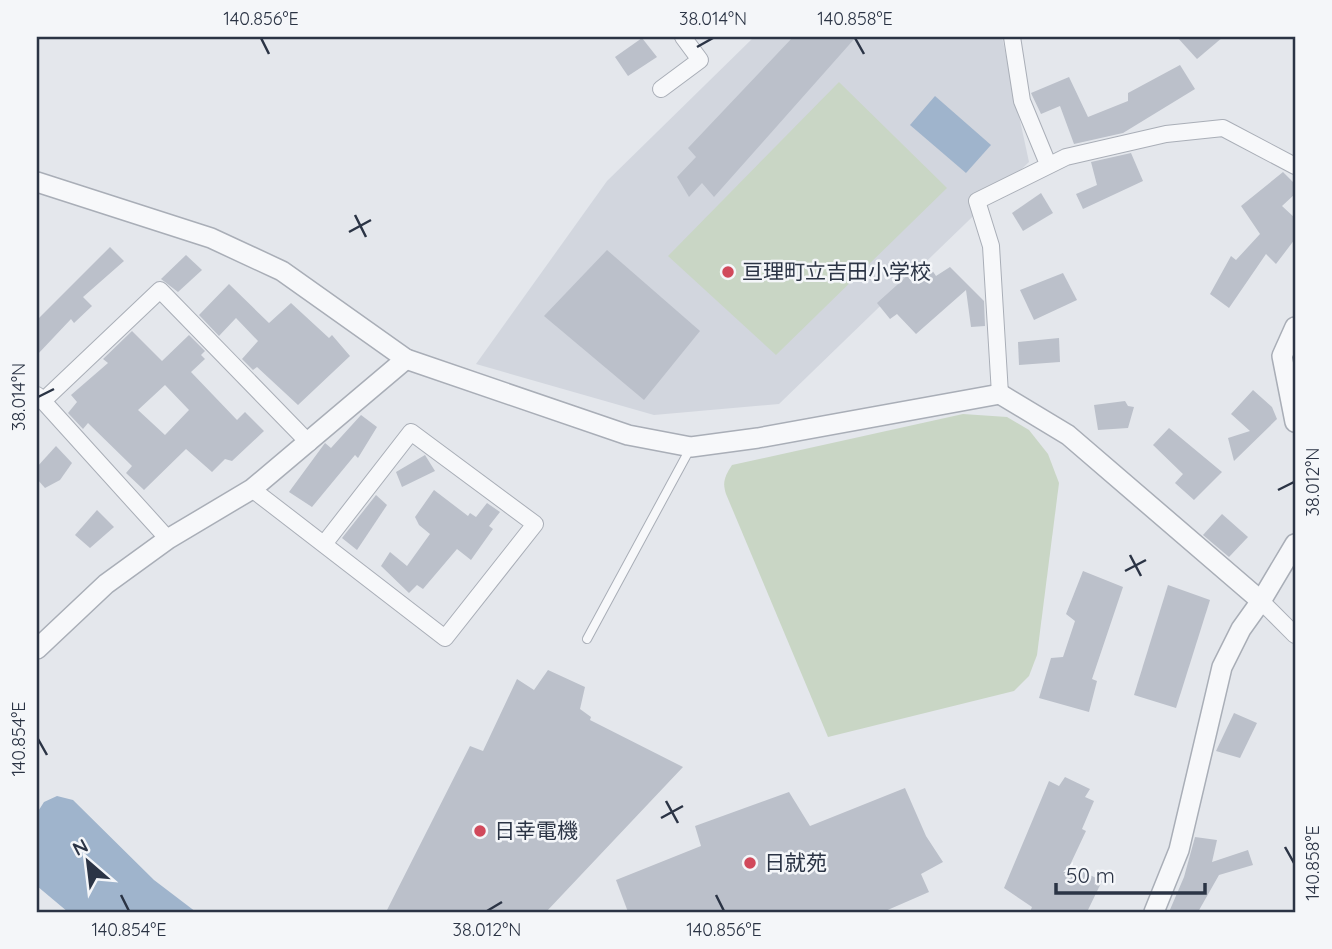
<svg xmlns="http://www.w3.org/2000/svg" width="1332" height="949" font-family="Quicksand,'Noto Sans JP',sans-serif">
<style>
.built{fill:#d2d6de}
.green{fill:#c9d6c5}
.water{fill:#9fb4cc}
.building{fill:#bbc0ca;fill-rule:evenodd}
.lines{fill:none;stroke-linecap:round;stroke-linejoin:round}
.service-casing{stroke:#a9aeb7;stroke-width:10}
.minor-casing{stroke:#a9aeb7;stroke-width:18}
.tertiary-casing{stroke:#a9aeb7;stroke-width:22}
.service{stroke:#f7f8fa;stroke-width:8}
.minor{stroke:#f7f8fa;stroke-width:16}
.tertiary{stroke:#f7f8fa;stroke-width:19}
.ticks{fill:none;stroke:#2b3445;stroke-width:2.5}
.poi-dot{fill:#d1495b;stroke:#f4f6f9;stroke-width:2.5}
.labels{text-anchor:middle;stroke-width:5;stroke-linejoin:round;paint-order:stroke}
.poi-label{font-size:21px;fill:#2b3445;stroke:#f4f6f9;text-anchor:start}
.neatline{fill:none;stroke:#2b3445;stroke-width:2.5}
.ticks-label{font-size:18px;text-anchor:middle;fill:#2b3445}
</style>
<rect width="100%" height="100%" fill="#e4e7ec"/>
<!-- built -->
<polygon class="built" points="754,37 1002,37 1029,162 779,404 654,415 476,364 607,181"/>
<!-- green -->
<g class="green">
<polygon points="839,82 947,188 776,355 668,256"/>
<path d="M963,414L1007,417L1029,430L1048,454L1059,483L1037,655L1029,676L1014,691L828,737L726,494C722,482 725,476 732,465Z"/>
</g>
<!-- water -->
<g class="water">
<polygon points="935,96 991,145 966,173 910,125"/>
<polygon points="57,796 73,800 154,880 196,912 68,912 37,886 37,813 44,802"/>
</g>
<!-- building -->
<g class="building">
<polygon points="793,37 856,37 714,197 702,183 689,197 677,177 696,157 688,148"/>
<polygon points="1177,37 1223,37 1197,59"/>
<polygon points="642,38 657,57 628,76 615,57"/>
<polygon points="1180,65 1195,89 1123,133 1074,144 1060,106 1041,114 1031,93 1069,77 1088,117 1128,101 1128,93"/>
<polygon points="1131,153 1143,181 1083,209 1076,194 1097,185 1091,162"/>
<polygon points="1283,172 1295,184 1295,194 1282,206 1295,218 1295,239 1276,264 1266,254 1229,308 1210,294 1231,256 1236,260 1260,234 1241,206"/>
<polygon points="1041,193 1053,213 1023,231 1012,213"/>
<polygon points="110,247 124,261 83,297 92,306 74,323 71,319 37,355 37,320"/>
<polygon points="607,250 700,331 644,400 544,316"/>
<polygon points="186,255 202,270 178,292 161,279"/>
<polygon points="930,267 936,276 950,267 984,301 985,326 971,327 966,290 916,334 897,314 890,319 877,303 907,276 913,283"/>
<polygon points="1063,273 1077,300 1034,320 1020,290"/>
<polygon points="229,284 269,323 291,303 329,338 332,335 350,356 298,405 257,367 253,370 242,359 258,341 236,318 219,336 199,315"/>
<path d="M132,331L162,361L189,335L205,351L201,355L205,359L191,372L237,420L245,412L264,431L232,461L225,459L212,472L186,449L144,490L126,473L132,466L88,423L83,429L68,413L77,402L71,395L108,363L103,359ZM165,385L189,410L165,435L138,410Z"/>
<polygon points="1059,338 1060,362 1019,365 1018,342"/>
<polygon points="1253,390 1272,407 1277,419 1234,461 1228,438 1250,431 1231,414"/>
<polygon points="1125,401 1128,406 1134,407 1128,428 1098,430 1094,405"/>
<polygon points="361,415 377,427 358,458 355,455 312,507 289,492 325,443 331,448"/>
<polygon points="1169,428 1222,472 1194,500 1175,483 1183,474 1153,445"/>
<polygon points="56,446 72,463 60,480 45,488 37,479 37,467"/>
<polygon points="425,455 435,471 402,487 396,472"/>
<polygon points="434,490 468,516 470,513 476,517 487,503 500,512 489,526 493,529 471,560 457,549 423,589 417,585 409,593 381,566 390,552 407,566 430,534 419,525 415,517"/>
<polygon points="376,495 387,505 357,550 342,538"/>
<polygon points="97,510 114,527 90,548 75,535"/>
<polygon points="1222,514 1248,537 1229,557 1203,535"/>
<polygon points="1083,571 1123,587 1092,679 1097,681 1089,712 1039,698 1051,658 1063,657 1075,621 1066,614"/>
<polygon points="1168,585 1210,600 1176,708 1134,695"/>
<polygon points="548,670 585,687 580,709 591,717 590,720 683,767 546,912 386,912 470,746 483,751 517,679 534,690"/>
<polygon points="1234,713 1257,723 1240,758 1216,751"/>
<polygon points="1065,777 1090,789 1085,797 1094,801 1082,829 1086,831 1070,865 1102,881 1087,912 1030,912 1032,907 1004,888 1049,781 1059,786"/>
<polygon points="905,788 926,836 943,862 921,874 929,892 883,912 628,912 616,880 701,846 695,826 789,792 810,826"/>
<polygon points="1195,837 1217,840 1212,862 1248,850 1253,865 1219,875 1198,912 1169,912 1184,877"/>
</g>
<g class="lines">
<defs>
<polyline id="service" points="587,639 691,447"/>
<g id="minor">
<polyline points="1012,37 1022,101 1048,164"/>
<polyline points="661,89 700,60 683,37"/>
<polyline points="1000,394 991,246 977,201 1066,157 1166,134 1223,128 1295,166"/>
<polyline points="37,395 43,401 160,290 309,443"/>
<polyline points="43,401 168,539"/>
<polyline points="252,489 445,638 535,524 411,432 324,544"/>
<polyline points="1261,601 1295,635"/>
</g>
<g id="tertiary">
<polyline points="37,182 211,238 282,271 406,359 628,435 691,447 758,438 1000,394 1068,435 1261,601"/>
<polyline points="1295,327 1282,356 1295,422"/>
<polyline points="37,649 106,584 168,539 252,489 406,359"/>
<polyline points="1154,912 1179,850 1222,667 1241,629 1261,601 1295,544"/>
</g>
</defs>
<!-- service casing -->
<use href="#service" class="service-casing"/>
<!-- minor casing -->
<use href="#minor" class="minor-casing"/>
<!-- tertiary casing -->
<use href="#tertiary" class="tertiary-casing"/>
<!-- service -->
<use href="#service" class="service"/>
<!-- minor -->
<use href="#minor" class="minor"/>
<!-- tertiary -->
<use href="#tertiary" class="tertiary"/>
</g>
<!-- ticks -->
<path class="ticks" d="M261,38L269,54M855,38L864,54M697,47L713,38M355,215L366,237M349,232L371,220M38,397L54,389M1278,490L1294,482M1130,555L1141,576M1125,571L1146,560M38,739L47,755M666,801L678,823M661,818L683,806M1285,847L1294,863M121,895L129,911M716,895L724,911M487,911L502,902"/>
<!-- markers -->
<g class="poi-dot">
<circle cx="728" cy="272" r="7"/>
<circle cx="480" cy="831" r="7"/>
<circle cx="750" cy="863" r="7"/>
</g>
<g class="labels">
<!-- poi labels -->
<g class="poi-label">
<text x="742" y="279">亘理町立吉田小学校</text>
<text x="494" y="838">日幸電機</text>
<text x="764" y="870">日就苑</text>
</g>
</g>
<!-- border -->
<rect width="1332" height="949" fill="none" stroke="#f4f6f9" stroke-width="77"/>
<!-- north arrow -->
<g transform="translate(88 862) rotate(332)" stroke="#f4f6f9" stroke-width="5" paint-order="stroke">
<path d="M0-5L12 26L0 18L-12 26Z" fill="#2b3445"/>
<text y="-10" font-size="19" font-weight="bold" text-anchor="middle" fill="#2b3445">N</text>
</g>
<!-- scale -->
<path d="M1056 883v10h149v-10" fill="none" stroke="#2b3445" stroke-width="3.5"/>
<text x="1066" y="883" font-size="21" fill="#2b3445" stroke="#f4f6f9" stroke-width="5" paint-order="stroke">50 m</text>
<rect x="38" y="38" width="1256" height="873" class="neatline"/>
<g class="ticks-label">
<text x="261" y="25">140.856°E</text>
<text x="713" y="25">38.014°N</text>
<text x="855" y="25">140.858°E</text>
<text transform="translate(19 397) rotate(-90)" y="6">38.014°N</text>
<text transform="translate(1313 482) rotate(-90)" y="6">38.012°N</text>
<text transform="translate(19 739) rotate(-90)" y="6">140.854°E</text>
<text transform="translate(1313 863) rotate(-90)" y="6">140.858°E</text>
<text x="129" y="936">140.854°E</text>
<text x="487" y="936">38.012°N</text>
<text x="724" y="936">140.856°E</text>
</g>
</svg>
